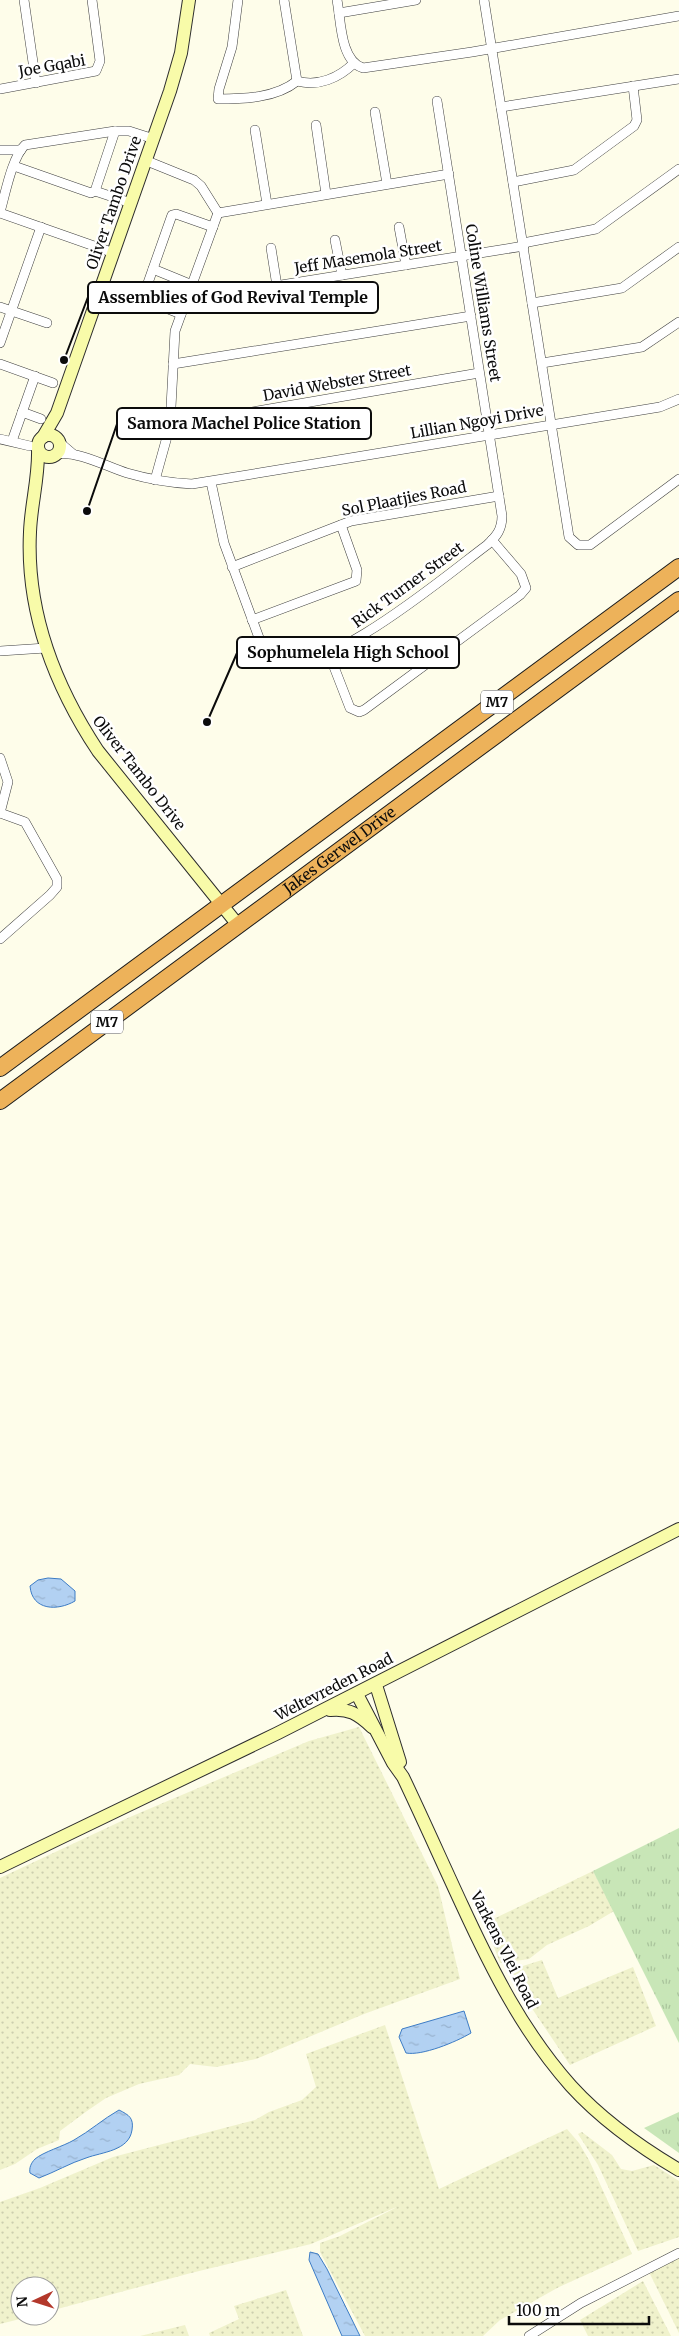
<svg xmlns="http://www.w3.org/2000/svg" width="679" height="2336" font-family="Merriweather,serif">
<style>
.farmland{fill:url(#farmland-dots)}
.grass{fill:url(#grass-tufts)}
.water{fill:url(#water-ripples);stroke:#3d7cc5}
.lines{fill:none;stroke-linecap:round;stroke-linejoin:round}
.street-casing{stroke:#3e3e3e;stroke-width:10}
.secondary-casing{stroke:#2d2d2d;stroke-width:14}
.highway-casing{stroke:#1c1c1c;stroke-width:18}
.street{stroke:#fff;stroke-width:9}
.secondary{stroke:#f8fba9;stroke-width:12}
.highway{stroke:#edb25a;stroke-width:16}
.labels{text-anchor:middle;stroke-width:5;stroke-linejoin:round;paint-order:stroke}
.shield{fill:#fff;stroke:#545454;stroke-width:1}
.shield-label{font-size:14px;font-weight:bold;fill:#0b0b0b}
.street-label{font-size:15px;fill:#0b0b0b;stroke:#fff}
.leader{fill:none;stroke:#0b0b0b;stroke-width:2}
.callout-dot{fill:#0b0b0b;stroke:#fff;stroke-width:2}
.callout{fill:#fff;stroke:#0b0b0b;stroke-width:2}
.callout-label{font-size:16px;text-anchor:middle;font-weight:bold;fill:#0b0b0b}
</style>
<defs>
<pattern id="farmland-dots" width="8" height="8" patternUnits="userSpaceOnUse" patternTransform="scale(1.25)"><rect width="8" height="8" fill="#f0f2cc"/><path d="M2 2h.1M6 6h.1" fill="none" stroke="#ccceae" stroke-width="1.8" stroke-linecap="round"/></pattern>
<pattern id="grass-tufts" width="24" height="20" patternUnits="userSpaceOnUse" patternTransform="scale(1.25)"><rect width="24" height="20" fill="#c8e6b7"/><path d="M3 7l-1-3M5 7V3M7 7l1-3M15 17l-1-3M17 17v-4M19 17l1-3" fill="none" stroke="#aac49c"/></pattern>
<pattern id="water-ripples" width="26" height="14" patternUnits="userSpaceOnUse" patternTransform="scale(1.25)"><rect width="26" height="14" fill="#b2d1f2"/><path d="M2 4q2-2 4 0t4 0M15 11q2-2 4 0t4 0" fill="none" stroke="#98b2ce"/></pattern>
</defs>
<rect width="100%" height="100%" fill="#fefdea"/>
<!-- farmland -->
<g class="farmland">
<polygon points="359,1727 438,1886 460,1979 364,2014 256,2059 216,2067 190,2064 179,2075 139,2084 106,2098 87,2111 60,2131 59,2140 37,2149 15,2164 0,2170 0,1878 130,1817 309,1741"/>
<polygon points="593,1871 614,1911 589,1926 547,1945 529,1959 500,1963 485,1923"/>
<polygon points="542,1960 558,1998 633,1967 656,2026 570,2065 533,2010 510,1970"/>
<polygon points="385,2025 439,2189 567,2129 579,2143 589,2160 632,2254 559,2287 500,2320 483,2336 365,2336 320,2252 320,2243 340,2236 399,2206 311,2244 191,2273 50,2311 50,2286 20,2286 20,2316 32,2316 0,2324 0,2202 40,2188 113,2157 255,2120 269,2112 302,2100 316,2087 306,2054"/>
<polygon points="582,2132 612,2155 621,2169 632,2171 654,2165 679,2181 679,2237 638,2251 598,2165 578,2134"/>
<polygon points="679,2254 679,2333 648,2270"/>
<polygon points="643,2281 671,2336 588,2336 580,2320"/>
<polygon points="286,2290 303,2336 210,2336 209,2333 239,2319 234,2306"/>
<polygon points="185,2325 189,2336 140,2336"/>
</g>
<!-- grass -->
<g class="grass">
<polygon points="679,1828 679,2043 593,1871"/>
<polygon points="679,2112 679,2153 644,2128"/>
</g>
<!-- water -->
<g class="water">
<path d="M48,1578L61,1579L75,1591V1601C58,1611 32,1611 30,1586L38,1580Z"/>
<path d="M464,2011L471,2033C456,2042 422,2056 406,2053L399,2037L402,2029Z"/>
<path d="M119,2110C129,2115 134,2118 132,2130C129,2151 102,2152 86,2158C70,2163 55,2172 39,2178L30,2173C29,2168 31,2163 35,2159C43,2152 64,2146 74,2140C90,2131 103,2119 119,2110Z"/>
<polygon points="310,2252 318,2254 327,2269 360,2336 342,2336 309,2260"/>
</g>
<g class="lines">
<defs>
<g id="street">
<polyline points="24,0 36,83"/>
<path d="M238,0L232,47L219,89L218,99C244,99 276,98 297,81"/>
<polyline points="284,0 297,81"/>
<path d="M337,0C341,20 340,61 363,68L472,52L679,16"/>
<polyline points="484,0 569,537 578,545 590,545 679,479"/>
<polyline points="339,13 416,0"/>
<path d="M297,81C318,87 339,78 354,63"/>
<polyline points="0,89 96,71 100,61 92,0"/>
<polyline points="501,107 679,79"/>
<polyline points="375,112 387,184"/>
<polyline points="316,125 326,194"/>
<polyline points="255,130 267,204"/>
<polyline points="0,150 21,150"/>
<polyline points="147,161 194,180 201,186 218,213"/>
<polyline points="14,166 91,193 95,191 115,131"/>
<polyline points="513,182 574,170 634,126 637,120 633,86"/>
<polyline points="95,191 131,203"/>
<path d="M0,212C5,195 12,157 25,145L115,131H129L154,139"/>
<polyline points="0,213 114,253"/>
<polyline points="218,213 449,174"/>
<polyline points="399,227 406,265"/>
<polyline points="335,240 342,275"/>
<polyline points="523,243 596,229 679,169"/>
<polyline points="271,248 277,286"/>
<polyline points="153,269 192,285"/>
<polyline points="187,300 524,246"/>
<polyline points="532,303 622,288 679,247"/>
<polyline points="0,307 47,323"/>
<polyline points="181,314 146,300 143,297 172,215 176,214 213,227"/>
<polyline points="0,343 41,227"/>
<polyline points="542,363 642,347 679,322"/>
<polyline points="0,364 53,383"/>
<polyline points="173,364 471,316"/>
<polyline points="22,412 41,419"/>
<polyline points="170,426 479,373"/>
<polyline points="0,439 30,446"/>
<polyline points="12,441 35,376"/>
<polyline points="59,442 73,454"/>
<path d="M56,454C80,451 105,466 127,473C148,479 170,483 192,484L660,407L679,399"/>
<polyline points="155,480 170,426 175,331 218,213"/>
<path d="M211,482L224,543L262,646C265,652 267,658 273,661C320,683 449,573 487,545C497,536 502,529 502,516L437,101"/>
<polyline points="232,567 351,521 499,496"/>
<polyline points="252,620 356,581 357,570 341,525"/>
<polyline points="0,651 46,648"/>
<polyline points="329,654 350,708 359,712 364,710 520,595 526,588 521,574 492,540"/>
<polyline points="0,758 8,782 0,813"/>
<polyline points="0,939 50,895 57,887 57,879 25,822 0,813"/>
<polyline points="529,2336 581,2303 679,2253"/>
</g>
<g id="secondary">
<circle cx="49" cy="446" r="11"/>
<polyline points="43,437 57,413 170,91 181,53 189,0"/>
<path d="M38,449C39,477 31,504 30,532C26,612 55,686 98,751L238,925"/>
<polyline points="376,1685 400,1762"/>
<path d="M357,1694L393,1763L403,1777C423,1819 442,1862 462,1905C492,1970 523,2032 571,2086C602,2120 640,2147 679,2170"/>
<path d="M330,1710C349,1708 358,1714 372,1727"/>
<polyline points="0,1867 278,1733 679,1529"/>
</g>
<g id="highway">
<polyline points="0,1068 679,567"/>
<path id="s1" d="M0,1101L679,600"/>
</g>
</defs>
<!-- street casing -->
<use href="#street" class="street-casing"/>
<!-- secondary casing -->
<use href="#secondary" class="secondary-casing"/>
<!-- highway casing -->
<use href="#highway" class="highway-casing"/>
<!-- street -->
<use href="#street" class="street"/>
<!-- secondary -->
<use href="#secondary" class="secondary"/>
<!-- highway -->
<use href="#highway" class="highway"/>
</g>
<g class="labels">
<!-- shield labels -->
<g class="shield">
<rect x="481" y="690.5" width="32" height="23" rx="4"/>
<rect x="91" y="1010.5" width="32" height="23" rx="4"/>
</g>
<g class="shield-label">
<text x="497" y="707">M7</text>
<text x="107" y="1027">M7</text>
</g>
<!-- street labels -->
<g class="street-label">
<text transform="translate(52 66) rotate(-10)" y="5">Joe Gqabi</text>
<text transform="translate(114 203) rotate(-71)" y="5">Oliver Tambo Drive</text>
<text transform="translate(368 257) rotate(-9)" y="5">Jeff Masemola Street</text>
<text transform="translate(483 303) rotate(81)" y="5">Coline Williams Street</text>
<text transform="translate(337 383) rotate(-10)" y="5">David Webster Street</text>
<text transform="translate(477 422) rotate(-10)" y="5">Lillian Ngoyi Drive</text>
<text transform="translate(404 499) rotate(-11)" y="5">Sol Plaatjies Road</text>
<text transform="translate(408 585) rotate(-36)" y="5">Rick Turner Street</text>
<text transform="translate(139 773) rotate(52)" y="5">Oliver Tambo Drive</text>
<text dy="5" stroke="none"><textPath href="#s1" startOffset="422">Jakes Gerwel Drive</textPath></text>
<text transform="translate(334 1687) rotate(-27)" y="5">Weltevreden Road</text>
<text transform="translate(504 1950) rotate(63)" y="5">Varkens Vlei Road</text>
</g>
</g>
<!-- callouts -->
<path class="leader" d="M64 360L88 297M87 511L117 424M207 722L237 653"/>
<g class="callout-dot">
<circle cx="64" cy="360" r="5"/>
<circle cx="87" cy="511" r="5"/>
<circle cx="207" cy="722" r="5"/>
</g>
<g class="callout">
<rect x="88" y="282" width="290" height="31" rx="5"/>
<rect x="117" y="408" width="254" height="31" rx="5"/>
<rect x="237" y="637" width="222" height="31" rx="5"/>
</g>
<g class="callout-label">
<text x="233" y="303">Assemblies of God Revival Temple</text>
<text x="244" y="429">Samora Machel Police Station</text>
<text x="348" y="658">Sophumelela High School</text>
</g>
<!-- north arrow -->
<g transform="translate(35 2301) rotate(266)"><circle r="24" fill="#ffffff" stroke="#9d9d9d"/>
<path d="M0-4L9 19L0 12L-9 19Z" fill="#b3382b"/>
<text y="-8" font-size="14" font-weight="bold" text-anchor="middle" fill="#0b0b0b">N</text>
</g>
<!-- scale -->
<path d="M509 2316v8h140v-8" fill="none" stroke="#0b0b0b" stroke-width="2.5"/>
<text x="516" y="2316" font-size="15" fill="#0b0b0b" stroke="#ffffff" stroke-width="4" paint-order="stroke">100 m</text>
</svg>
